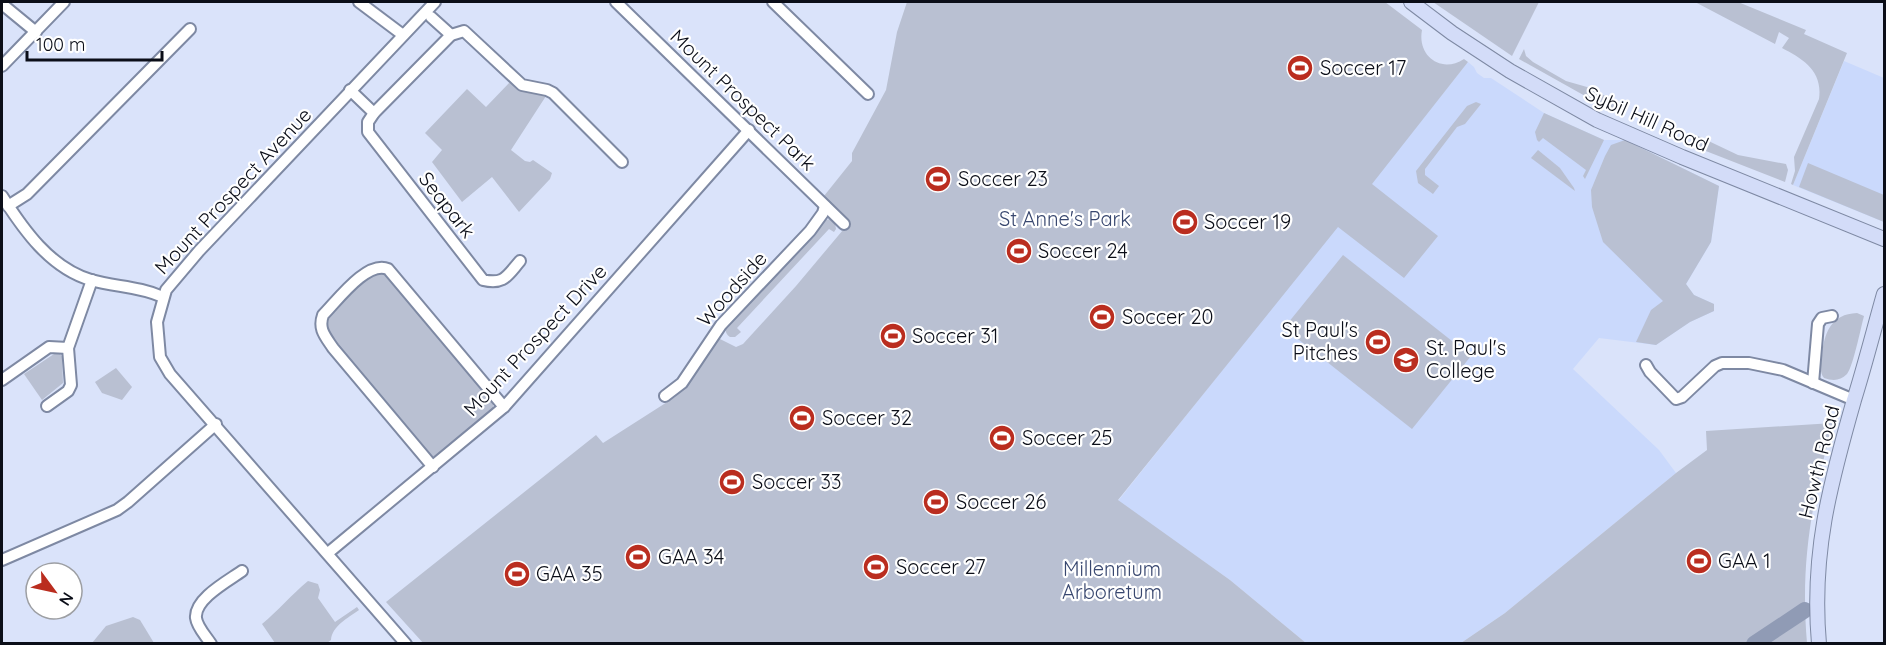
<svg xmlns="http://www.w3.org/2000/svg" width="1886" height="645" font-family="Quicksand,sans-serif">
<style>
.built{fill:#cad9fc}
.green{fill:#b9c0d2}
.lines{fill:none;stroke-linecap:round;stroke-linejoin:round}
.river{stroke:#909bb5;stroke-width:16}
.street-casing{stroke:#7e89a3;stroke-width:14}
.secondary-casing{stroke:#7e89a3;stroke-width:16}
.street{stroke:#fff;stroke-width:10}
.secondary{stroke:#d3dcf8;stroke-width:14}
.labels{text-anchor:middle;stroke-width:4.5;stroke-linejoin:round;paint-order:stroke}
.poi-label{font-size:20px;fill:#0b0e18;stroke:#fff;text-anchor:start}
.street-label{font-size:20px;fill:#0b0e18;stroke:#fff}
.park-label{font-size:20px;fill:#38476f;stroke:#fff}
</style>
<rect width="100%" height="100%" fill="#dae3fa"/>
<!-- built -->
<g class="built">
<polygon points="1844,61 1884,78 1884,222 1793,185"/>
<polygon points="1468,62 1474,67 1477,73 1484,78 1491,78 1544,113 1604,140 1625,140 1719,186 1711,242 1686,284 1694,295 1714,304 1714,311 1690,322 1656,345 1599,338 1573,369 1659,450 1676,473 1505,613 1461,643 1306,643 1230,580 1118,501"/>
</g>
<!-- green -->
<g class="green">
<path d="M907,2H1385L1422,30C1417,56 1441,74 1464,59L1468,62L1372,184L1438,236L1404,278L1338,227L1118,500L1230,580L1306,643L424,644L386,602L596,435L603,443L675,397L686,385L718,338L736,347L743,344L796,286L848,224L839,211L826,201L824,196L852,161V153L886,90L897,32Z"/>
<polygon points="1433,2 1539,2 1512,56"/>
<path d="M1695,2H1738L1806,30L1804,34L1847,53L1793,185L1791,184L1795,171L1794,157L1819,99C1823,71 1803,59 1782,48L1789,38L1779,32L1775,44Z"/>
<polygon points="1524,49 1526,56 1533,62 1566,81 1587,87 1624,105 1619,115 1519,59"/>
<polygon points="511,81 546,96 511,150 525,161 530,162 533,160 552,173 550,179 519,212 492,177 462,202 432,162 442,150 425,133 467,89 486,107"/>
<polygon points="1476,102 1481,104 1465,124 1457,127 1425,169 1425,175 1439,186 1433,194 1418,183 1416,171 1467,106"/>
<polygon points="1544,113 1604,140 1585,179 1583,176 1586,170 1543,138 1539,142 1537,140 1535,132"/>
<polygon points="1698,136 1738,155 1786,164 1788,170 1785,182 1693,146"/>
<polygon points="1625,140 1719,186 1711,242 1686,284 1694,295 1714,304 1714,311 1690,322 1656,345 1636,342 1651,310 1663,301 1603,242 1592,207 1591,190 1605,156 1611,145"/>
<polygon points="1538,150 1560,168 1574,188 1575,191 1531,158"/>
<polygon points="1808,163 1884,195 1884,222 1799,187"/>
<path d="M830,219L835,223L836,229L834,232L829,229L737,328L741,332L735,337H730C725,334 725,330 727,325L826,220Z"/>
<polygon points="1343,255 1471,356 1412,429 1284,328"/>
<polygon points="369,272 386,273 493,404 493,408 489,414 437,457 430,456 427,453 325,328 326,317"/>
<path d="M1857,313L1864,316C1861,327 1853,367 1847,374C1840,381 1833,381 1824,378C1819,372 1821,364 1822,356C1824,333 1831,314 1857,313Z"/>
<polygon points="59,353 62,356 63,383 42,400 24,374 54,354"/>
<polygon points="116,368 132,387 122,400 102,393 95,382"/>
<path d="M1833,423C1812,501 1800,561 1807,643H1461L1505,613L1676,473L1707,450L1706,431Z"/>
<path d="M308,581L318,584L320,590L318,598L335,622L357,607L359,610C348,618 332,626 331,640L327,643H275L262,624C279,610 291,595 308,581Z"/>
<polygon points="133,617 140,620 154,643 92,643 106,626"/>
</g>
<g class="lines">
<!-- river -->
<polyline class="river" points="1754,644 1805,610"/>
<defs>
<g id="street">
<polyline points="359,2 403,35"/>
<polyline points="616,2 844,224"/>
<polyline points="773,2 868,94"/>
<polyline points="2,4 36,32"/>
<polyline points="431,17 451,35"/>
<polyline points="2,66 64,2"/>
<polyline points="350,90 374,113"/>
<path d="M2,196C23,229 50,268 91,280C115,287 139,286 163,297"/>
<polyline points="8,206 27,194 190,29"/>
<path d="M520,261C507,276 504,285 483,280L368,132V122L374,113L451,35L464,31L522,85L547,90L553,93L622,162"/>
<polyline points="1646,365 1650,372 1676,399 1682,397 1715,366 1722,363 1749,363 1783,370 1854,400"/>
<polyline points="2,380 49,347 68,348"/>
<polyline points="1813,383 1818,324 1822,318 1832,316"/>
<polyline points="665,396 682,383 721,325 810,231 823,213 825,206"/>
<polyline points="47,406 68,391 71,385 68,348 92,280"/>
<path d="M433,467L333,348C325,336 318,329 323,315C337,301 367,260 388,269L504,407"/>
<polyline points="328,553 504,407 749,130"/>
<polyline points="2,560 117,510 128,502 216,424"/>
<path d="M211,644C206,636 197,627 196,618C194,599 228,581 242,571"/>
<polyline points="406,644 170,374 160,357 157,322 166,290 199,251 435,2"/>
</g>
<g id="secondary">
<polyline points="1411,2 1452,33 1510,71 1597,120 1682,157 1884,239"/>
<path d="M1819,644C1811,554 1830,484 1854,400C1865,365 1874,329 1884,294"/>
</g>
</defs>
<!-- street casing -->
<use href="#street" class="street-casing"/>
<!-- secondary casing -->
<use href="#secondary" class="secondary-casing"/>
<!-- street -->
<use href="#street" class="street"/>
<!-- secondary -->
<use href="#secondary" class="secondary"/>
</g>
<!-- icons -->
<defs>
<symbol id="stadium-disc" viewBox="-11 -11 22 22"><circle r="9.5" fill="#ba2d1f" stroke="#fff"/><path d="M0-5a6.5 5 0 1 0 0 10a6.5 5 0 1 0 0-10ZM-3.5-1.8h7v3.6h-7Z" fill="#fff"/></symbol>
<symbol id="school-disc" viewBox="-11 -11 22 22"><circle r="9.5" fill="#ba2d1f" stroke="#fff"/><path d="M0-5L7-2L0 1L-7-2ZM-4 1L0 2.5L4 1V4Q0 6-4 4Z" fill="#fff"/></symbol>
</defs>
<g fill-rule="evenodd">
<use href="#stadium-disc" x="1285" y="53" width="30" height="30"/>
<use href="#stadium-disc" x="923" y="164" width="30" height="30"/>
<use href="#stadium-disc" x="1170" y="207" width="30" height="30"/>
<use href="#stadium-disc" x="1004" y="236" width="30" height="30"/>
<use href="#stadium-disc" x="1087" y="302" width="30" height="30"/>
<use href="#stadium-disc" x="878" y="321" width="30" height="30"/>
<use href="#stadium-disc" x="1363" y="327" width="30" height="30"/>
<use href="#school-disc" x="1391" y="345" width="30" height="30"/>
<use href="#stadium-disc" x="787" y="403" width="30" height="30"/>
<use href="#stadium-disc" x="987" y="423" width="30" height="30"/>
<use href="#stadium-disc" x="717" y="467" width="30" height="30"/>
<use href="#stadium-disc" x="921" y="487" width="30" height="30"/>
<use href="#stadium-disc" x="623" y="542" width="30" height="30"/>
<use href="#stadium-disc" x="1684" y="546" width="30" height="30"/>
<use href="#stadium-disc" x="861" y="552" width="30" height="30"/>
<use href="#stadium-disc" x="502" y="559" width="30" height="30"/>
</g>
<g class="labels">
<!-- poi labels -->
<g class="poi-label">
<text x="1320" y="75">Soccer 17</text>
<text x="958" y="186">Soccer 23</text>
<text x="1204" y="229">Soccer 19</text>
<text x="1038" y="258">Soccer 24</text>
<text x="1122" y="324">Soccer 20</text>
<text x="1358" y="337" text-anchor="end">St Paul's<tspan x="1358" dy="23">Pitches</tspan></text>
<text x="912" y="343">Soccer 31</text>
<text x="1426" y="355">St. Paul's<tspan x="1426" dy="23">College</tspan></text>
<text x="822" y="425">Soccer 32</text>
<text x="1022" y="445">Soccer 25</text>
<text x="752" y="489">Soccer 33</text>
<text x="956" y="509">Soccer 26</text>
<text x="658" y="564">GAA 34</text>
<text x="1718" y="568">GAA 1</text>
<text x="896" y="574">Soccer 27</text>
<text x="536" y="581">GAA 35</text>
</g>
<!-- street labels -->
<g class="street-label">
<text transform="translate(743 100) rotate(44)" y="7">Mount Prospect Park</text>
<text transform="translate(1647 119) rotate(24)" y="7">Sybil Hill Road</text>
<text transform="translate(233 191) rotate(-47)" y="7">Mount Prospect Avenue</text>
<text transform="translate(447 205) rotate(52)" y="7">Seapark</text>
<text transform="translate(732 289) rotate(-48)" y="7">Woodside</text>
<text transform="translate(535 340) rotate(-47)" y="7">Mount Prospect Drive</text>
<text transform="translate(1819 462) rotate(-76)" y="7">Howth Road</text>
</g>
<!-- park labels -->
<g class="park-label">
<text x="1065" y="226">St Anne's Park</text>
<text x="1112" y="576">Millennium<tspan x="1112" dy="23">Arboretum</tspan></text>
</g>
</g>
<!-- border -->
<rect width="1886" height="645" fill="none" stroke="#0b0e18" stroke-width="6"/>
<!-- north arrow -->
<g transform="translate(54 591) rotate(123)"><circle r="28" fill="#ffffff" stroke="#9d9fa3" stroke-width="1.5"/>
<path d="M0-4.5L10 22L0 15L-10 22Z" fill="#ba2d1f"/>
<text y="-9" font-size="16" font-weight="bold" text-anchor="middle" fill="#0b0e18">N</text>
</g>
<!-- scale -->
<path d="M27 51v9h135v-9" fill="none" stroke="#0b0e18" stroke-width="3"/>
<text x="36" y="51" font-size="18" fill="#0b0e18" stroke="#ffffff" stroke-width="4.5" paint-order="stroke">100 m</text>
</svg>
